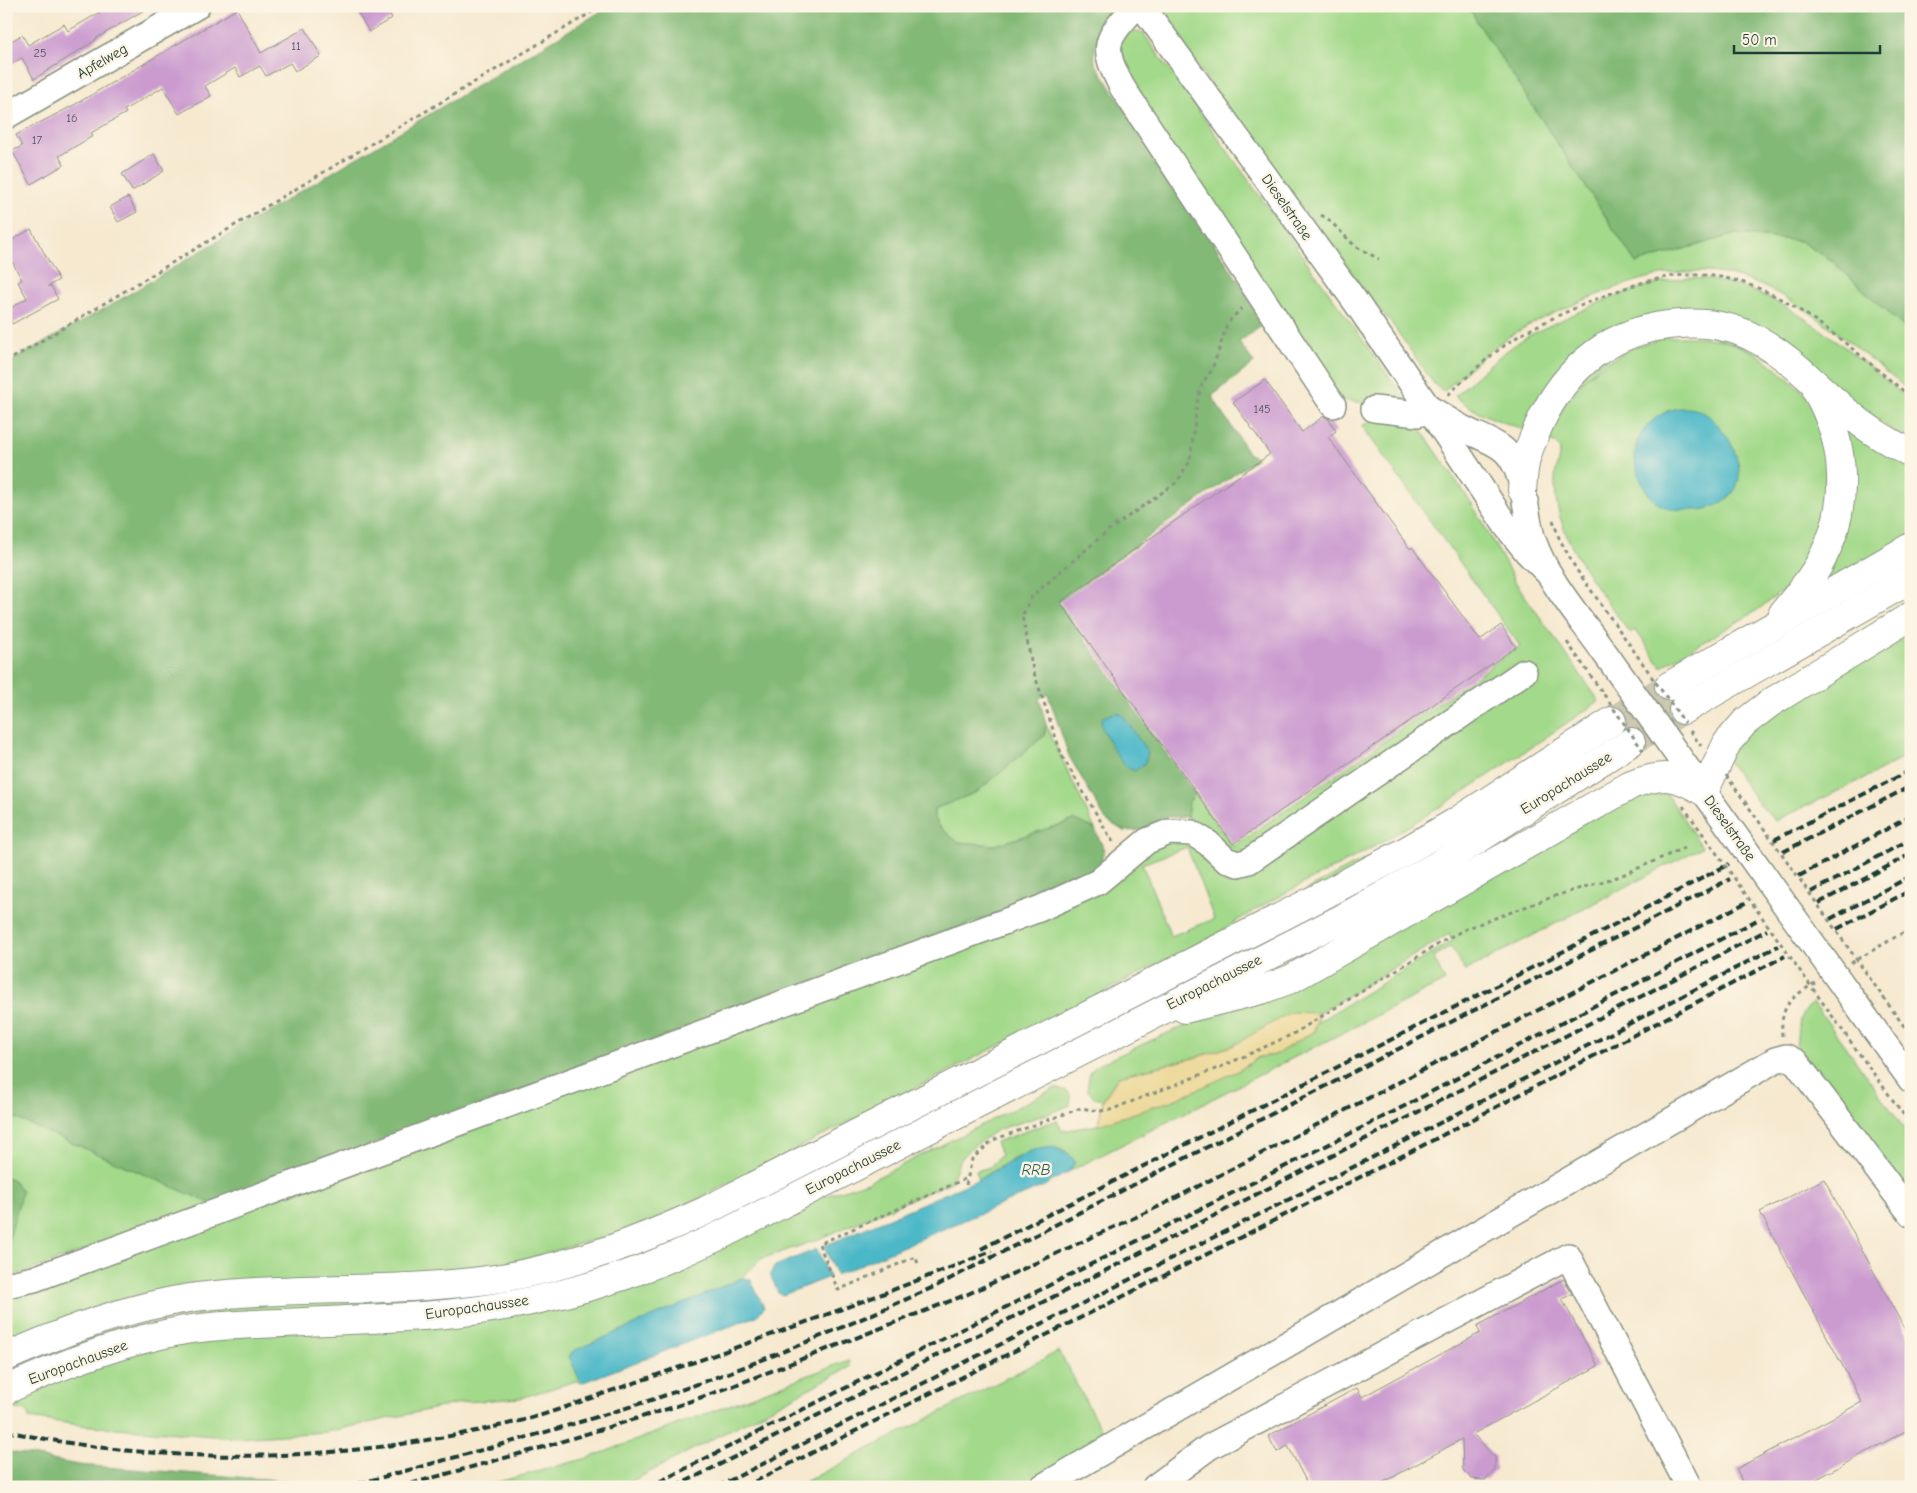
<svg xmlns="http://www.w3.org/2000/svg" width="1917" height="1493" font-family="'Comic Neue',sans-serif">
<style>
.green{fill:#a3d98a;stroke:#618b5f;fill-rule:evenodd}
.forest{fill:#82b976;stroke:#507b55}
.sand{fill:#eeda9e;stroke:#868c69}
.water{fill:#4cb8c8;stroke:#367a7e}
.building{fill:#cb9bd0}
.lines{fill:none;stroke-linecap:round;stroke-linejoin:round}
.major-tunnel{stroke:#cbc7b1;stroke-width:28;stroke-dasharray:28 14;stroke-linecap:butt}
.minor-casing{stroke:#8a9382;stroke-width:28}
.major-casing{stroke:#8a9382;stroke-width:30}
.path{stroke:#8a9382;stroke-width:3;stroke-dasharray:4 4;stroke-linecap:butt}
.minor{stroke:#fff;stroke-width:25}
.major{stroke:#fff;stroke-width:28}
.rail{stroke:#1f3d34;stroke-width:4;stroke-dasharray:8 4;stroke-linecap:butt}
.minor-bridge-casing{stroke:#8a9382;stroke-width:28;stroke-linecap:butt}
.path-bridge{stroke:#8a9382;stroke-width:3;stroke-dasharray:4 4;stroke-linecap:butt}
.minor-bridge{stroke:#fff;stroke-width:25}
.labels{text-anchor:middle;stroke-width:5;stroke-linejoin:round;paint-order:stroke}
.number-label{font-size:12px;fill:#4a545b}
.street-label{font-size:15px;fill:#1f3d34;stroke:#fcf5e5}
.water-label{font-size:16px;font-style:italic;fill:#2a5c59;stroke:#fcf5e5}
</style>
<rect width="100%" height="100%" fill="#fcf5e5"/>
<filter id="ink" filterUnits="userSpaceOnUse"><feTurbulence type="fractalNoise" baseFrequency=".02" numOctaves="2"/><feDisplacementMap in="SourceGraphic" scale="10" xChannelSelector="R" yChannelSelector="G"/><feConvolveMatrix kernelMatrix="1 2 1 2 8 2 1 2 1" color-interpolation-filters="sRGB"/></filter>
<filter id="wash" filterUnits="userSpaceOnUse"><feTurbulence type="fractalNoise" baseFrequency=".0096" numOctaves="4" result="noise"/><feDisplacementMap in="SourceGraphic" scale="20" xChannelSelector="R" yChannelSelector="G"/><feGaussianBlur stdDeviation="1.12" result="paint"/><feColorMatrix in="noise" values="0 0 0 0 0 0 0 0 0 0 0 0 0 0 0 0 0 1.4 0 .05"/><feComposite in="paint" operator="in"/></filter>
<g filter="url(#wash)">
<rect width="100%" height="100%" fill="#f6e9d0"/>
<!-- green -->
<g class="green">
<path d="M1155,6H1469L1476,20L1636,263L1736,234L1800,241L1831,260L1911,334V392C1866,357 1813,307 1760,285C1695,258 1643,276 1582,301C1556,312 1530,323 1507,338C1484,354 1464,373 1443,392L1434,384L1390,321L1366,293L1310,216L1287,191Z"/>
<polygon points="1138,31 1143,33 1413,410 1342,400 1129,83 1117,45 1130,32"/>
<path d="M1687,278C1776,279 1845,349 1911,401V445L1824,378L1657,315L1526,430C1501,421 1476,415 1455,396C1474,379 1492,361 1513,346C1526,336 1542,329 1557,322C1599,302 1640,284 1687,278Z"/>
<path d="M1666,337H1698L1722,340L1744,348L1766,360L1810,397L1835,473L1814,555L1789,586L1756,611L1661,667L1637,632L1635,630L1630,633C1599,589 1557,543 1555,486C1554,474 1559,461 1560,448L1555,443L1548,441L1566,402L1586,378L1607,362L1632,348ZM1669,410L1703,412L1725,434L1735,450L1652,498C1626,463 1628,433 1669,410Z"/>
<path d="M1374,419L1418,425L1472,504L1516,583L1599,701C1527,750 1456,799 1382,842C1328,873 1270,897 1219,933L712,1192L657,1218L613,1235L514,1262L456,1270L145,1293L100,1305L6,1340V1290L1160,843L1187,841L1221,870L1254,851L1234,855C1219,841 1205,826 1187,817L1189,802L1195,794L1233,847L1520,646L1362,426ZM1187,847L1214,919L1171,936L1142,864Z"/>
<polygon points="1843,423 1911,462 1911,535 1821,585"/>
<polygon points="1911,625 1911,754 1861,780 1775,821 1760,805 1728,761 1738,739"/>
<polygon points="1046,725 1095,829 1074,820 996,845 958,842 940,827 934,817 934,809 977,792 1044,736"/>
<path d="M1616,727L1620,733L1477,826L1402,869L724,1218C686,1235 649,1253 609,1266C556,1284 499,1294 443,1301C361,1311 279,1307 197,1315C130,1322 67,1348 6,1374V1366L145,1317L600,1262Z"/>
<path d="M1659,789L1667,794L1702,847L1465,971L1451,947L1433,957L1445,981L1070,1171L1075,1162C1055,1127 1002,1166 979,1179L976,1171L990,1167L1001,1155L996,1142L1057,1120L1062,1131L1098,1125L1238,1071L1259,1057L1275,1055L1314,1031L1316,1023L1452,941L1449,934L1319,1013H1291L1232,1046L1194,1058L1119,1076L1103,1100L1095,1098L1087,1090L1090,1072L1097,1065L1170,1032L1251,1002L1634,795Z"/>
<path d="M1813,1002L1911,1138V1203L1797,1049C1796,1030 1799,1016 1813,1002Z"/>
<polygon points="1055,1088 1067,1091 1071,1096 1070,1105 1059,1110 997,1130 974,1146 960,1160 951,1182 814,1241 761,1259 742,1278 569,1356 581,1383 576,1381 520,1398 465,1402 326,1432 238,1438 80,1425 29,1418 27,1411 6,1407 6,1398 65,1373 192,1338 436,1324 868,1182"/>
<polygon points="6,1114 212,1204 6,1279 6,1250 22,1191 12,1179 6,1177"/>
<polygon points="1059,1351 1106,1439 1024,1487 795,1487"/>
<polygon points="849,1360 850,1367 621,1487 480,1487 591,1457"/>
</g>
<!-- forest -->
<g class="forest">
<path d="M610,6H1112C1106,26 1092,40 1095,63L1266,323L1239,342L1254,363L1212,396L1249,454L1257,458L1058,602L1195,794L1189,802L1187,817H1163L1142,830L1124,831L1106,820L1069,756L1048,694L1039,698L1046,725L1044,736L977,792L934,809V817L940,827L958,842L996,845L1075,820L1095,829L1104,850L1100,868L1054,892L212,1204L6,1114V364L111,305Z"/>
<polygon points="1469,6 1911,6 1911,334 1831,260 1800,241 1736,234 1636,263 1476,20"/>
<polygon points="6,1177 12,1179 22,1191 6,1250"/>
<polygon points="6,1451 78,1465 291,1481 270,1487 6,1487"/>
</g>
<!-- sand -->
<polygon class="sand" points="1291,1012 1319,1013 1314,1031 1275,1055 1259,1057 1238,1071 1174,1100 1098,1125 1103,1100 1119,1076 1194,1058 1232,1046"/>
<!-- water -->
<g class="water">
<path d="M1679,408C1687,408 1694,408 1701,411C1726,424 1755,474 1729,497C1719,506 1705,511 1691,510C1681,510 1671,510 1661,505C1651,500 1645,489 1640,479C1626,446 1645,415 1679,408Z"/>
<path d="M1116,712L1123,715L1148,753L1145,763L1135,771C1121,769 1109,740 1102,728L1101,722L1103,717Z"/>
<polygon points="1054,1147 1071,1156 1075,1162 1070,1171 1044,1186 836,1275 824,1246 979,1179 1032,1150"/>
<polygon points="817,1249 829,1277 783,1295 778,1293 770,1274 775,1266"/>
<polygon points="742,1278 750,1279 764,1307 757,1316 581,1383 569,1356 573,1351"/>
</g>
<g id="blocks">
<!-- building -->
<g class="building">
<polygon points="96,6 151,6 95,39 96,40 34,79 22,58 6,67 6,44 22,35 28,45 64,24 68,31 100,12"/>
<polygon points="354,6 385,6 392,18 369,32"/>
<polygon points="237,9 261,53 305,28 321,56 295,71 290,63 266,76 260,66 240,77 235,68 205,86 211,96 179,114 163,87 124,110 126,113 91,133 93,136 59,156 64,165 31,184 12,151 22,146 16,135 74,105"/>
<polygon points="154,154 164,171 132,191 122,174"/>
<polygon points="128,197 137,212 118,222 110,207"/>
<polygon points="31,229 59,280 48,286 51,286 58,299 12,324 6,311 27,298 18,282 22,280 7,252 11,250 7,243"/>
<polygon points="1265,380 1302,432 1324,416 1328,418 1336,431 1328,437 1410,549 1412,547 1480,640 1501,625 1516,647 1233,844 1060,602 1270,454 1233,402"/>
<polygon points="1824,1179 1911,1341 1911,1428 1802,1487 1745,1487 1736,1469 1862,1402 1760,1212"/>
<polygon points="1564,1279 1572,1294 1562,1299 1598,1366 1473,1434 1495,1457 1495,1470 1486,1480 1472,1479 1463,1470 1462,1439 1375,1487 1309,1487 1288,1446 1277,1452 1268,1436 1357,1388 1362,1397 1480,1333 1477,1326"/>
</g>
</g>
</g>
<g filter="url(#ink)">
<use href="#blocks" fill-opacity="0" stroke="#8a9382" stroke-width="1"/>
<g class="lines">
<!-- major-tunnel -->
<g class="major-tunnel">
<polyline points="1612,721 1669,686"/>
<polyline points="1631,742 1683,710"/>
</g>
<defs>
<g id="minor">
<path d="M1136,6C1105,40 1100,45 1122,87L1333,405"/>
<polyline points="1142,6 1355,301 1429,409 1507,527 1527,552 1550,575"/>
<polyline points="6,116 197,6"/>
<polyline points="1374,409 1418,414 1429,409"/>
<path d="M1434,411C1446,419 1457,426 1470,432C1481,437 1495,442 1504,450C1526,469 1524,513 1533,540C1547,580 1578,615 1602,649"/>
<polyline points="1669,743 1745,849"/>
<polyline points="1866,1018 1911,1080"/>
<polyline points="6,1285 34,1279 1039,909 1098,882 1147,841 1169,832 1192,833 1208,843 1226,860 1238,864 1249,861 1524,672"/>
<polyline points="1042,1487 1775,1060 1786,1057 1796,1062 1911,1214"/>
<polyline points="1155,1487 1209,1447 1568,1256 1689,1487"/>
</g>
<g id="major">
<path d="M1522,490C1523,482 1523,473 1525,464C1527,450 1534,438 1539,425C1566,366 1613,328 1679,324C1705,322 1733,326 1756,339C1791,357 1817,387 1847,412C1867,429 1888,442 1911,453"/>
<path d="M1783,613C1797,595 1813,578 1823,557C1850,504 1846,443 1817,392"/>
<polyline points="1669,686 1911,547"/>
<polyline points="1683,710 1911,579"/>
<path d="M1185,1009L1261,990L1291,979L1631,785C1663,773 1676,774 1704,792L1727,743L1745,722L1770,703L1911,616"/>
<path d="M6,1357C67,1330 130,1306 196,1297C298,1285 400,1294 501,1278C573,1266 639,1241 705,1211L1316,899L1397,856L1454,823L1612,721"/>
<path d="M6,1390C64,1363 123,1341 185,1330C217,1325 251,1324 283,1323C337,1320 392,1319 446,1314C506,1308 567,1295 623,1276C657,1264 689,1250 721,1235L1343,918L1436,866L1631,742"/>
</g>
</defs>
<!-- minor casing -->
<use href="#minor" class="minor-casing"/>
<!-- major casing -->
<use href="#major" class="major-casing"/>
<!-- path -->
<g class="path">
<polyline points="1321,215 1328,219 1355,246 1379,259"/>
<polyline points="6,362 602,6"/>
<path d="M1448,395C1468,376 1488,356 1511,341C1533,326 1558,316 1582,305C1644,279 1694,261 1760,289C1816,313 1864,360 1911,397"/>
<polyline points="1553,520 1559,538 1576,569 1651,675"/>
<polyline points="1567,642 1607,699"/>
<polyline points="1690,731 1701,746"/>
<polyline points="1113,842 1062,756 1033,670 1022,616 1032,596 1109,530 1177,482 1190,461 1197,403 1202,384 1211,371 1218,353 1226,327 1231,319 1242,308"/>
<polyline points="1851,963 1911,928"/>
<polyline points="1888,1004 1911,1036"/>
<polyline points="1845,1034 1911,1125"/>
<path d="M1782,1036C1780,1006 1790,998 1815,983"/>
<polyline points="966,1185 972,1159 993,1140 1081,1108 1099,1111 1110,1110 1223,1066 1293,1034 1448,938 1468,928 1555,896 1620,876 1684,848"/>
<polyline points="918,1263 915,1257 838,1290 819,1244 967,1178"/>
</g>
<!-- minor -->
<use href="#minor" class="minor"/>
<!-- major -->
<use href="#major" class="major"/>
<!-- rail -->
<g class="rail">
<polyline points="1774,840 1911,770"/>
<polyline points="1783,852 1911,786"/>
<polyline points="1799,876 1911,816"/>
<polyline points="1811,892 1911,839"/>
<polyline points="1819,903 1911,854"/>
<polyline points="1830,919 1911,876"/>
<polyline points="1837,929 1911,890"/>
<polyline points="981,1249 1545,961 1729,864"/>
<path d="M6,1431C177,1469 355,1462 524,1420C551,1413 577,1403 602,1394C643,1380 683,1366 723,1352C813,1320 903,1287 992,1251"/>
<path d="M347,1487C454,1457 561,1430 666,1395C758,1364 847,1326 936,1286L1730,879"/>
<polyline points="399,1487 537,1449 674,1407 733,1386 968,1294 1162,1205 1747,902"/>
<polyline points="649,1487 1395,1111 1759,919"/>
<path d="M675,1487C1040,1303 1406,1122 1767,930"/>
<polyline points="717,1487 1409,1139 1778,946"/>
<polyline points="744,1487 1414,1150 1785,956"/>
</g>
<defs>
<g id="minor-bridge">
<polyline points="1602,649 1669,743"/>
<polyline points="1745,849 1866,1018"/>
</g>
</defs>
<!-- minor-bridge casing -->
<use href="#minor-bridge" class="minor-bridge-casing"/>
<!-- path-bridge -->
<g class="path-bridge">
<polyline points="1651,676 1685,723"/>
<polyline points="1609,702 1644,752"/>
<polyline points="1726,775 1888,1004"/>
<polyline points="1683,806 1845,1034"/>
</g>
<!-- minor-bridge -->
<use href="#minor-bridge" class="minor-bridge"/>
</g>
</g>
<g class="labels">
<!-- number labels -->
<g class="number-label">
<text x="296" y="50">11</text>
<text x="40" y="57">25</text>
<text x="72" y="122">16</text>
<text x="37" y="144">17</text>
<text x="1262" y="413">145</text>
</g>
<!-- street labels -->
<g class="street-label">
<text transform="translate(102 61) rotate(-30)" y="5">Apfelweg</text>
<text transform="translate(1287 207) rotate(55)" y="5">Dieselstraße</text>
<text transform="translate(1566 783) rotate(-32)" y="5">Europachaussee</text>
<text transform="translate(1730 828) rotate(54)" y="5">Dieselstraße</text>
<text transform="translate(1214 982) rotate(-27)" y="5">Europachaussee</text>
<text transform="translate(853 1167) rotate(-27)" y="5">Europachaussee</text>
<text transform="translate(477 1307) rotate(-8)" y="5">Europachaussee</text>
<text transform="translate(78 1362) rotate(-20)" y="5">Europachaussee</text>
</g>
<!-- water labels -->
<g class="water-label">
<text x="1036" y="1175">RRB</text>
</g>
</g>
<!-- margin -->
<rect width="1917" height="1493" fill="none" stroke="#fcf5e5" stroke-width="25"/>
<!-- scale -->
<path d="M1734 45v8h146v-8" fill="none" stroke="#1f3d34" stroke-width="2.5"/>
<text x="1742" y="45" font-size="15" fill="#1f3d34" stroke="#fcf5e5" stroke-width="4" paint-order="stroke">50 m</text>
</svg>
